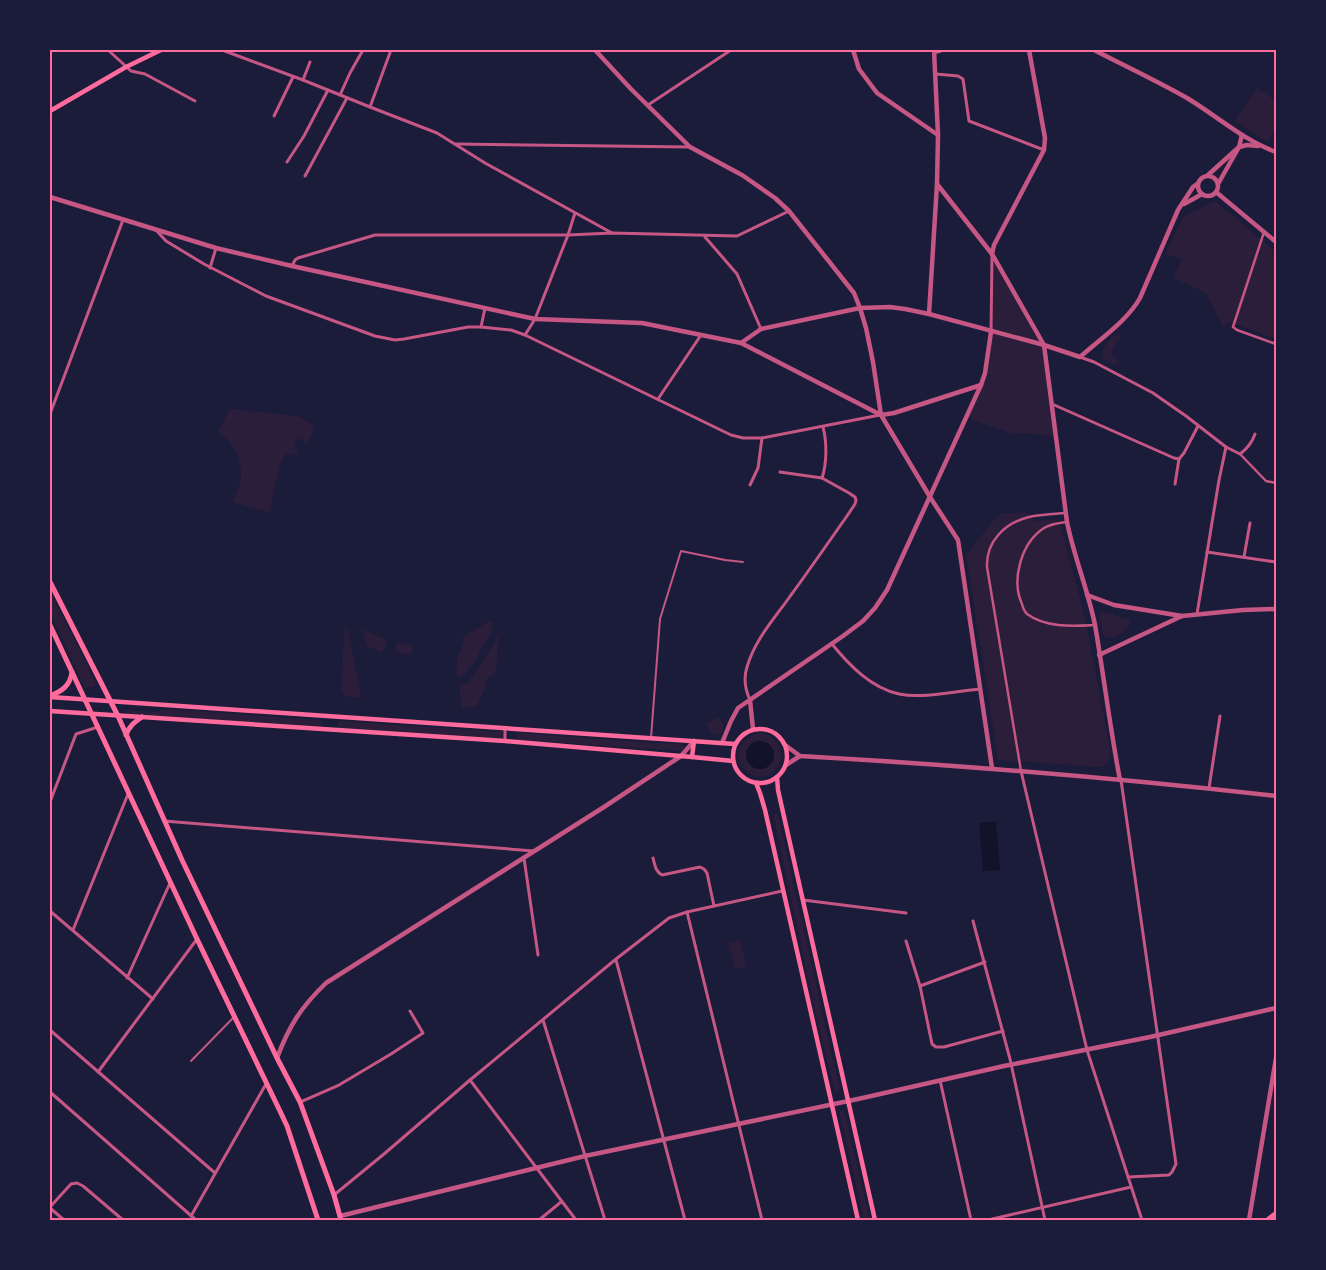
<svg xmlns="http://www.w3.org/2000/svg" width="1326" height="1270" font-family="'PT Sans',sans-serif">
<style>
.green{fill:#2a1e3b;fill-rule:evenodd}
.water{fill:#12122b}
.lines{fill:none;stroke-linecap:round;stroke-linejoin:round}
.service{stroke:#c65784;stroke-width:2}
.pedestrian{stroke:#c65784;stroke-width:2.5}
.minor{stroke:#c65784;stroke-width:3}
.tertiary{stroke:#c65784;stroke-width:4.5}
.secondary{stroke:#ff6b9d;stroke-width:4.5}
.primary{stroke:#ff6b9d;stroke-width:5}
.neatline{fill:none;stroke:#ff6b9d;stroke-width:2}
</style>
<rect width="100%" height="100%" fill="#1b1b3a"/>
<!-- green -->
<g class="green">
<polygon points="1257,88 1276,101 1276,129 1267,142 1234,121"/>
<polygon points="1215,201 1276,252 1276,339 1230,322 1223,327 1207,295 1198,289 1174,278 1181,259 1165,254 1183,217"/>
<polygon points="992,260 1044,345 1057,436 1011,433 967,418 982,385 991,343"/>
<path d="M1118,333L1122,338L1116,343L1111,355L1120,362L1114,365L1102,359C1102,346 1108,340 1118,333Z"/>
<path d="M230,409L297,416L310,423L314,428L313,434L307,444L298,437L295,444L298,456C295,455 289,453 286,454C279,459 272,504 270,513L233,502C235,495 238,489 240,483C244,463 235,442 218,432Z"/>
<path d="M1026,512L1035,521L1059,519L1086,622L1110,749C1110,757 1109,764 1101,767L998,760L966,554L999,514Z"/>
<polygon points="50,591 97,686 85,688 50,613"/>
<path d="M1103,612L1128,619L1130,622C1129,632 1115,639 1106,637L1103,634L1099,615Z"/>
<polygon points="489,621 494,624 491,633 481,648 477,658 462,678 456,676 457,658 464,641 462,638"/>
<path d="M345,623L349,636L361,694L359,698C351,697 344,698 341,690Z"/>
<polygon points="363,629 387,640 385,648 381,652 366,646"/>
<path d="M499,630L496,672L487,678L486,686L477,706L462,708L459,685L469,683C475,671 484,659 491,648C495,643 497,635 499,630Z"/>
<polygon points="397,642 413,645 412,654 404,654 395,651"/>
<polygon points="163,709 319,720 321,721 322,725 319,727 127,714 126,712 127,710 157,712"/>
<path d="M718,717C724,723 724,726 722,733C717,736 714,735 709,732L707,723Z"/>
<polygon points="339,721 503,732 505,734 505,738 498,739 340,728 337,727 337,725"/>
<polygon points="522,733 626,741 681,744 685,747 681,751 518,740 516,736 517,734"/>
<path d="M759,733C793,737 785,782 755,776C749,774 743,770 740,764C733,749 745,736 759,733ZM756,741H761L767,767C758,770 752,768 747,760L752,743Z"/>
<polygon points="773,814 778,814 840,1091 835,1092 817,1020"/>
<polygon points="740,940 747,966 735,969 728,943"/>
<polygon points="844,1110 870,1220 864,1220 839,1111"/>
</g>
<!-- water -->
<g class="water">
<circle cx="760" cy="755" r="14"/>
<polygon points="996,821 1000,870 983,871 979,823"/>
</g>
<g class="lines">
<!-- service -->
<g class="service">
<polyline points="651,738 660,619 681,551 725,560 743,562"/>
<polyline points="191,1061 234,1017"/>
</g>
<!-- pedestrian -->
<g class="pedestrian">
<polyline points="1264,232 1233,327 1237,330 1276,344"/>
<polyline points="1240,454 1266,481 1276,483"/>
<path d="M1066,522C1059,523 1050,524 1044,528C1021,543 1011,580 1022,604C1023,608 1024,611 1027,614C1046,628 1073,626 1094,625"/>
<path d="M1021,771L987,567C986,541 1005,523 1029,517C1040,514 1053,514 1065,513"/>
</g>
<!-- minor -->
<g class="minor">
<polyline points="108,50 131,71 145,74 195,101"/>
<polyline points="222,50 303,80 370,107 437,133 485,163 612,233"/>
<polyline points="934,53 944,50"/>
<polyline points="936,74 958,76 963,79 969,121 1044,150"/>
<polyline points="303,80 310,62"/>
<polyline points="340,95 350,73 363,50"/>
<polyline points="648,105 731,50"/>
<polyline points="370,107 391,50"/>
<polyline points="274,116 293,77"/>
<polyline points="456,144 689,147"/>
<polyline points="287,162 304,136 328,90"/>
<polyline points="305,176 347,98"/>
<polyline points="156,230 166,241 204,264 266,296 375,336 395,340 404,339 468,327 481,327 511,330 525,335 731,435 743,438 762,438 880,415"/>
<polyline points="705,237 737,274 761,329"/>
<polyline points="292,266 295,260 298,258 375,235 568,235 612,233 737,236 789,211"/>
<polyline points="210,268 216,248"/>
<polyline points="481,327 485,308"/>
<polyline points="991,331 992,255"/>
<polyline points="525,335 535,319 568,235 575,213"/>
<path d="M1080,357L1094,362L1153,393L1186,416L1226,447L1240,454C1248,448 1252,443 1255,434"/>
<polyline points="658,399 701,335"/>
<polyline points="1052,404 1174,458 1179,459"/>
<polyline points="50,414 123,220"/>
<path d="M822,478C827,463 827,442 823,427"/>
<polyline points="1175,484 1179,459 1184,453 1198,426"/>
<polyline points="750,485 758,468 762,438"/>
<polyline points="1207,552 1276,562"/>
<polyline points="1244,557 1250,523"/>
<polyline points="1197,614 1219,480 1226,447"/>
<path d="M832,644C849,665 871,688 899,694C923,699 956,691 980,689"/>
<path d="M750,700C745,689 743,679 747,667C755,639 775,618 791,595C810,569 828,543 847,516L855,504L856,500L855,497L849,493L822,478L780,472"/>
<polyline points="505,741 505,728"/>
<polyline points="1021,771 1087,1050 1142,1220"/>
<polyline points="1121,780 1176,1164 1172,1172 1169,1175 1128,1177"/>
<polyline points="1209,788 1220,716"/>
<polyline points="50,802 76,734 98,727"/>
<polyline points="164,821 534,851"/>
<polyline points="524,858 538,955"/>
<path d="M653,858C655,865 655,871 662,875L700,867L704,869L707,873L714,906"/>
<polyline points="803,900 906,913"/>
<polyline points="50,911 153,999"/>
<polyline points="687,912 762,1220"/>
<polyline points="973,921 1010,1059 1045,1220"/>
<polyline points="73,930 128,794"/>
<polyline points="906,941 920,986 932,1044 936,1047 944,1047 1003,1031"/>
<polyline points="616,960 685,1220"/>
<polyline points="127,978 170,883"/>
<polyline points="920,986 985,962"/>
<polyline points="543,1020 605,1220"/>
<polyline points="50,1030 215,1173"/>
<polyline points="98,1072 197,939"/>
<polyline points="470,1080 576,1220"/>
<polyline points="940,1080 971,1220"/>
<polyline points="50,1092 196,1220"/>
<polyline points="300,1102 339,1085 391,1054 423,1033 410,1011"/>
<polyline points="334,1195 384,1154 470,1080 616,959 669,918 687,912 782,891"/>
<polyline points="50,1207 71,1184 77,1183 83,1186 123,1220"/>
<polyline points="50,1208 64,1220"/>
<polyline points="191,1216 266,1084"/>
<polyline points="539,1220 561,1202"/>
<polyline points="988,1220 1131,1187"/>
</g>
<!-- tertiary -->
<g class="tertiary">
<polyline points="595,50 631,89 690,147 742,175 775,198 789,211 854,293 860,308 866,328 873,362 881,415 930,497 958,540 992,768"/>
<polyline points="853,50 859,69 877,93 938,135"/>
<path d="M1094,50C1125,66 1157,81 1187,98C1217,116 1243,140 1276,152"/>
<polyline points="1208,175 1239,147 1247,145 1258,146"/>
<circle cx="1208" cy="186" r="10"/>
<path d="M937,184L992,254L1044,345L1067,522C1074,557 1088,590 1095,625C1104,677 1110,728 1120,780"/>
<polyline points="1218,184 1239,147 1242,135"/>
<polyline points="1216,192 1276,242"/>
<polyline points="50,197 216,248 292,266 535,319 642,323 741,343 881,415 894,413 981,385"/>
<polyline points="1184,204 1195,198 1202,194"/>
<polyline points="992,254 994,245 1044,150 1045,138 1029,50"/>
<polyline points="929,314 937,184 938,135 934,50"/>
<path d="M741,343L761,329L860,308L890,307L905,309L929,314L1044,345L1080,357C1100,339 1127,321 1140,298L1178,210L1193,187L1197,184"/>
<polyline points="1087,595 1114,605 1182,616 1243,610 1276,609"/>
<polyline points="1099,655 1182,616"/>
<polyline points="750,700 753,729"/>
<polyline points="722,743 731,721 738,708 843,636 863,621 875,608 887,590 981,385 985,373 991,332"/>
<path d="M785,745L800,756C959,765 1118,778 1276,796"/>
<polyline points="786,765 800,756"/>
<path d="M277,1058C289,1026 301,1007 326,983L604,807L681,756L694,741"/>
<polyline points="340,1216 585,1156 858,1099 1004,1066 1150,1037 1276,1008"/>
<polyline points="1249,1220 1276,1058"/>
</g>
<!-- secondary -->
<g class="secondary">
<polyline points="50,111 126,67 161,50"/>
<polyline points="50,697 735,744"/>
<polyline points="50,711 505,741 692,757 733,761"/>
<circle cx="760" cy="756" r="27"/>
<polyline points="692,757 694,741"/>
<polyline points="777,777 778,790 875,1220"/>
<polyline points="756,783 760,793 765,810 858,1220"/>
<polyline points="1267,1220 1276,1213"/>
</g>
<!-- primary -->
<g class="primary">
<polyline points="50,582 118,716 182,860 277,1058 300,1102 334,1195 341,1220"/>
<polyline points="50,625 197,939 279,1109 287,1126 318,1220"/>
<path d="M50,696C62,691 70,686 72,672"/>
<path d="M126,735C129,726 135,722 142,717"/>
</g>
</g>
<!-- border -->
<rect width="1326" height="1270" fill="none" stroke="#1b1b3a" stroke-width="102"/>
<rect x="51" y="51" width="1224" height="1168" class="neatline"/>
</svg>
